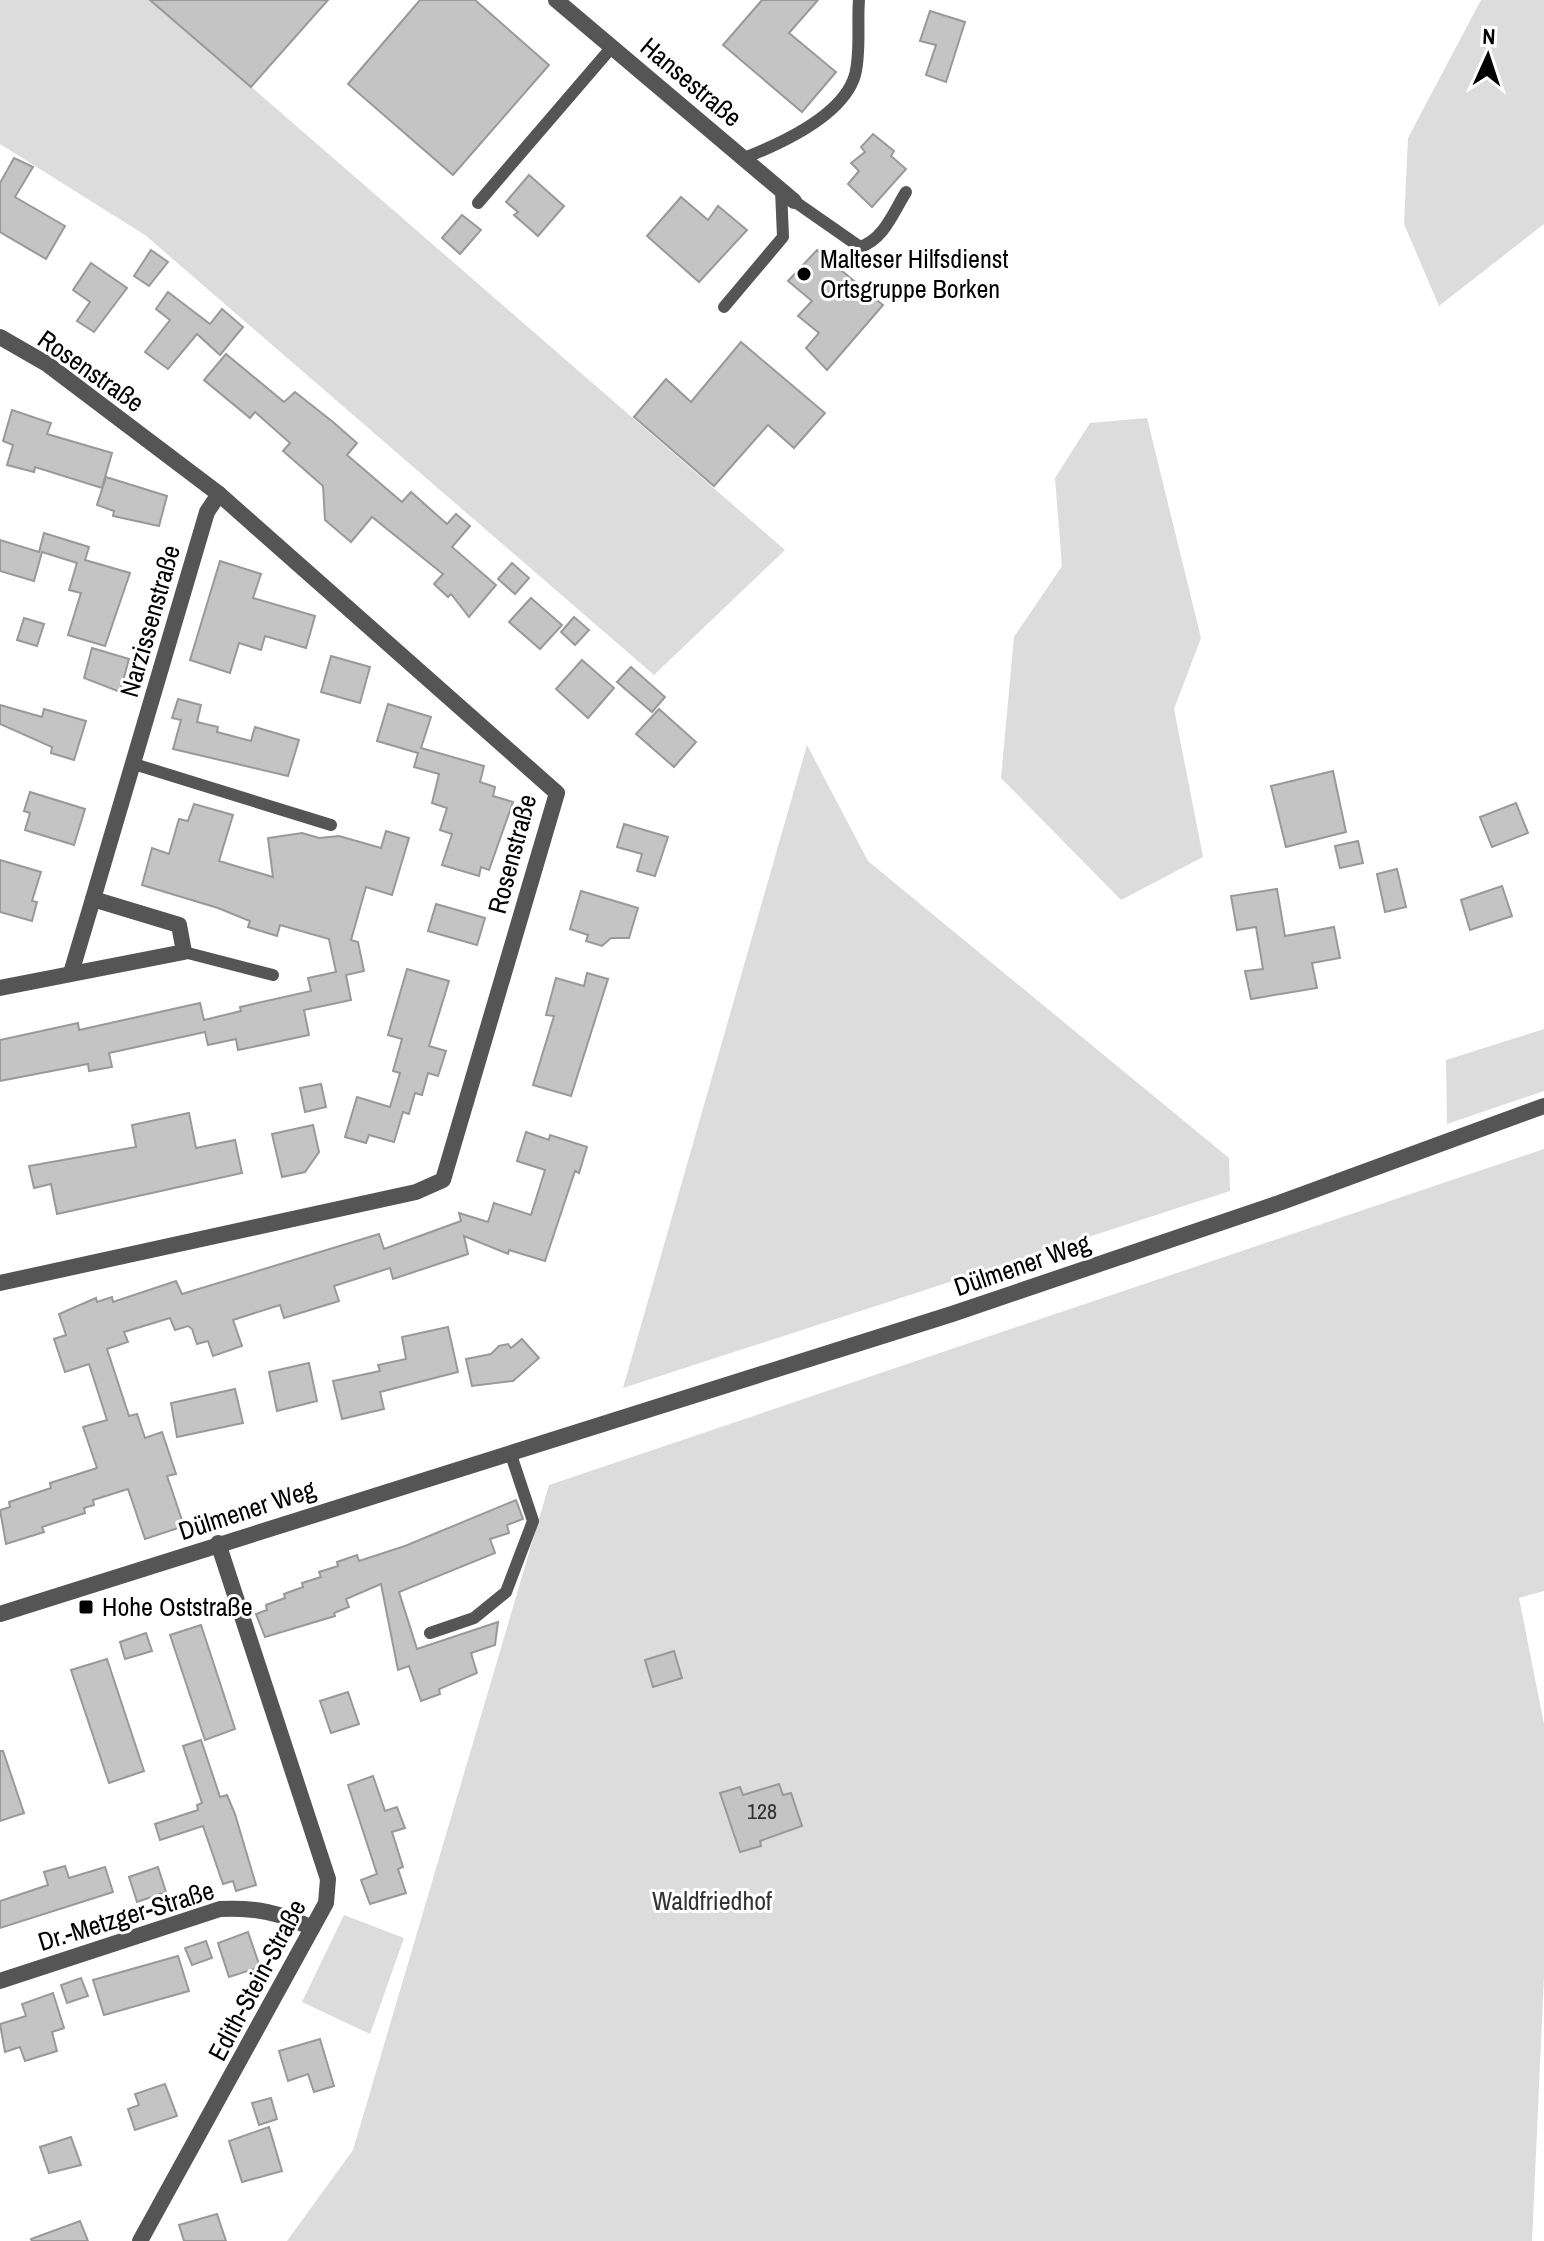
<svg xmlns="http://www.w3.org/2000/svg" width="1544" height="2241" font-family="'Archivo Narrow',sans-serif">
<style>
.green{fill:#dcdcdc}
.building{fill:#c4c4c4;stroke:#999;stroke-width:2}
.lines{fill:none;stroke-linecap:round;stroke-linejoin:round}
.service{stroke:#555;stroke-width:12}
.minor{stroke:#555;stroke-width:16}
.tertiary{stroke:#555;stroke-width:16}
.poi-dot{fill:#000;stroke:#fff;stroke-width:3}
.labels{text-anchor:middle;stroke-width:6;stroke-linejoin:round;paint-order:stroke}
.number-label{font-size:22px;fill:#313131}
.street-label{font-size:26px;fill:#000;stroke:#fff}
.poi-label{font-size:26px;fill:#000;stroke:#fff;text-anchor:start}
.park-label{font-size:26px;fill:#333;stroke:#fff}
</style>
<rect width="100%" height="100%" fill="#fff"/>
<!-- green -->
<g class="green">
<polygon points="0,0 151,0 785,550 654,675 145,235 0,144"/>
<polygon points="1481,0 1544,0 1544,224 1439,306 1404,224 1408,138"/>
<polygon points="1147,418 1201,638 1174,709 1203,857 1121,900 1001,778 1014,637 1062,566 1055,478 1090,423"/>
<polygon points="807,745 868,861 1229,1158 1230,1191 623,1388"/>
<polygon points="1544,1029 1544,1091 1447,1124 1446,1060"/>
<polygon points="1544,1149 1544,1591 1519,1598 1544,1724 1544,1976 1532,2241 287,2241 353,2150 549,1485"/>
<polygon points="344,1915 404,1938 370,2034 302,2002"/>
</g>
<!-- building -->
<g class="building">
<polygon points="150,0 328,0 251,87"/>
<polygon points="420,0 475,0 549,65 453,175 348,84"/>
<polygon points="762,0 818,0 789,33 836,72 802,112 723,45"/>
<polygon points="930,11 965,22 946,82 926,75 936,45 920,41"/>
<polygon points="873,134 894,151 891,156 906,169 872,207 848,184 859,171 851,163 865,152 861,147"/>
<polygon points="14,158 33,167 15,197 65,226 46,259 0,232 0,183"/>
<polygon points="529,175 564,206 538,236 514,215 518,212 506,202"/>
<polygon points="681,197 708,220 718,206 747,230 699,282 647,236"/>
<polygon points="462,215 481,230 460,254 442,238"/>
<polygon points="151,250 168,262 149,286 134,276"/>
<polygon points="817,250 883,305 827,370 806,348 819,333 798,316 812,301 788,281"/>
<polygon points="91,263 127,288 94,332 77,321 90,302 73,290"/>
<polygon points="168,292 210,324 222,309 243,327 220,355 197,334 168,369 145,352 170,320 156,309"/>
<polygon points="741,342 825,413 794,448 768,425 714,486 634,417 666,379 691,402"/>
<polygon points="226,354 284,402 295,392 333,422 357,443 347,455 402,502 411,492 447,524 456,514 470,526 452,547 496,585 469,617 451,594 448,597 434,584 443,574 372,517 351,542 325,520 323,486 283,451 290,443 255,412 250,418 204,380"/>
<polygon points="12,410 51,423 47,434 112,453 102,488 35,467 34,472 7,465 13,445 3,441"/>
<polygon points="106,477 167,496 159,526 113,516 114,511 97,505"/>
<polygon points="44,533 89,547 85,560 130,573 105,646 68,635 81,593 69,590 77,563 42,552 34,581 0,571 0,540 39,552"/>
<polygon points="220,561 261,574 253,598 315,616 306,648 265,636 261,650 239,643 230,673 190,660"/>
<polygon points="512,563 529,578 515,594 498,579"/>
<polygon points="531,598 562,625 540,649 509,622"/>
<polygon points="574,617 589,630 575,645 561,632"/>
<polygon points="24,618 44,624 37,646 17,640"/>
<polygon points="92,648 129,659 120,692 84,678"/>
<polygon points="331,656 370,667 360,703 321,692"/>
<polygon points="582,660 614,688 588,718 556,689"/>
<polygon points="631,667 665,697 652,712 617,682"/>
<polygon points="178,699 201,705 197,722 218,727 217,732 251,741 255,727 299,740 288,776 173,749 181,720 172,718"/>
<polygon points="388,704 431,717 421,748 484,766 480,782 495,787 493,796 513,802 489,870 481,867 479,876 442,865 452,834 440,830 447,808 432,803 439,774 414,767 418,753 377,741"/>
<polygon points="0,705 42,717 44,709 86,721 74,760 51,753 52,747 0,724"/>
<polygon points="659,709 696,742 674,767 636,734"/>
<polygon points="1333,771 1346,832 1286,847 1271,786"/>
<polygon points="30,792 85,809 74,845 25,830 30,813 24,811"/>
<polygon points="1516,803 1528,833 1492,847 1480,817"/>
<polygon points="194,804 233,815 219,861 273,877 268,838 302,833 319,838 339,836 381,848 386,831 409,838 392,895 366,887 351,940 358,942 364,971 346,975 351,1000 304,1010 309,1035 238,1050 236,1039 208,1045 205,1032 109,1053 112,1067 89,1071 88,1064 0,1081 0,1040 78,1023 79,1030 200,1003 204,1020 241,1011 240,1007 311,991 308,978 336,972 329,939 280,925 277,936 248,927 250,921 218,908 142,885 152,848 169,854 179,819 188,821"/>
<polygon points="624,824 668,837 655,876 637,871 642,854 617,847"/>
<polygon points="1358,841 1363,863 1340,868 1335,846"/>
<polygon points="0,860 41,872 32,901 37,902 32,921 0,912"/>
<polygon points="1397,869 1406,907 1385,912 1377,874"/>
<polygon points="1502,886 1512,916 1470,930 1461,900"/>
<polygon points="1277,889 1285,936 1334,927 1340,958 1312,963 1317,988 1251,999 1245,971 1263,969 1256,927 1237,930 1231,896"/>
<polygon points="581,891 638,908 629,938 611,938 602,946 586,941 588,935 570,929"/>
<polygon points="436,904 485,918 477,945 428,931"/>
<polygon points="407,969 449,981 429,1046 446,1051 438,1076 428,1073 422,1095 415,1093 409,1114 403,1112 394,1142 369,1135 366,1143 345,1137 357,1097 390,1107 400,1073 393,1071 402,1039 388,1035"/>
<polygon points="587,973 608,979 571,1096 533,1085 554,1016 546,1015 556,978 584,986"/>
<polygon points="321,1084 326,1107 305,1112 300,1088"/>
<polygon points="189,1113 196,1148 235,1140 242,1173 57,1214 51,1184 34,1188 29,1166 136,1147 132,1125"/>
<polygon points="313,1125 319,1152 305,1172 282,1177 272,1134"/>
<polygon points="526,1132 549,1140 550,1135 587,1147 579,1173 575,1171 545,1261 509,1250 508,1254 464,1236 468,1254 393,1279 390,1268 334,1286 339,1301 284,1318 280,1305 233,1320 242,1346 213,1356 208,1341 197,1344 192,1329 188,1326 175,1330 170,1318 124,1332 128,1342 107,1349 129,1416 137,1414 145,1438 162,1432 176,1474 167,1476 184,1526 145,1539 128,1489 93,1500 94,1505 84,1508 85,1513 42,1527 44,1532 6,1544 0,1510 10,1507 9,1502 51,1488 50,1483 97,1468 83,1427 107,1420 89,1364 65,1372 54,1339 66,1335 59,1314 96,1298 97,1302 112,1297 113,1302 176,1281 182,1294 379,1234 384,1249 461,1221 459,1213 488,1222 494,1203 531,1215 545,1170 517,1161"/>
<polygon points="448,1327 458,1372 380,1392 384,1409 342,1419 333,1381 380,1371 378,1365 406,1359 402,1337"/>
<polygon points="522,1339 539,1358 513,1381 472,1386 466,1359 491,1354 499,1346 508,1344 511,1348"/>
<polygon points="309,1363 317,1401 277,1411 269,1372"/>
<polygon points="235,1389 243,1423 177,1437 171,1403"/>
<polygon points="516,1500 523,1519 507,1525 509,1533 490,1539 495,1553 399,1592 417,1649 498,1622 495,1645 471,1653 477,1673 439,1689 440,1694 421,1701 409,1666 398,1670 381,1584 346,1599 349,1607 334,1613 335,1616 265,1637 256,1614 267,1610 266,1605 285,1598 284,1594 303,1587 302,1583 321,1577 319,1572 338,1566 337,1562 357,1555 359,1561 405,1546"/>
<polygon points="201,1625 235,1729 205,1740 170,1635"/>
<polygon points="146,1633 152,1651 125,1659 120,1642"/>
<polygon points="674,1651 682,1678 653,1687 645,1660"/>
<polygon points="107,1659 144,1771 109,1783 71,1670"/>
<polygon points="348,1692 359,1724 331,1733 320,1701"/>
<polygon points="201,1740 220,1797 227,1795 235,1814 256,1885 236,1891 233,1881 223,1884 203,1826 160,1840 155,1824 198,1810 197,1805 202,1803 183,1746"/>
<polygon points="0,1751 3,1751 24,1813 0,1821"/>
<polygon points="373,1776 385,1811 397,1807 405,1828 392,1832 403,1867 398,1869 406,1893 370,1904 361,1880 377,1874 348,1785"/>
<polygon points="779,1784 783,1795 791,1793 802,1826 760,1841 761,1846 740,1852 720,1793 740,1787 743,1795"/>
<polygon points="65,1866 69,1878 105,1867 113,1892 0,1928 0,1901 48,1885 44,1872"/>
<polygon points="158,1867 166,1892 137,1902 129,1877"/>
<polygon points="248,1932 260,1967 229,1977 218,1943"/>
<polygon points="206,1941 212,1958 192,1965 185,1948"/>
<polygon points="178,1956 189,1991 104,2015 93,1980"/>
<polygon points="81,1978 88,1996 67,2003 61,1985"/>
<polygon points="53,1993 64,2028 52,2032 57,2051 25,2061 20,2047 5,2052 0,2024 26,2016 22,2004"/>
<polygon points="320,2039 334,2086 314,2092 308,2074 288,2081 279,2051"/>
<polygon points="165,2084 177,2116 135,2130 128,2109 139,2105 135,2094"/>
<polygon points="271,2098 277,2119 259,2125 252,2103"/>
<polygon points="269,2127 282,2171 242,2182 229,2141"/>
<polygon points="71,2137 81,2165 49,2173 40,2147"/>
<polygon points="217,2214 226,2241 184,2241 179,2225"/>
<polygon points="80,2221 88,2241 32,2241 31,2239"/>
</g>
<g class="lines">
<!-- service -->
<g class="service">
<path d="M744,158C780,144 843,116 855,75C861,52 857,23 859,0"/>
<path d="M794,201L860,247C884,239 893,213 906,192"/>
<polyline points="478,203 612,47"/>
<polyline points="724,307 783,237 781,190"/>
<polyline points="134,764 331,825"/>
<polyline points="184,952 273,975"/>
<polyline points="430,1633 474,1618 506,1592 533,1521 510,1452"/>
</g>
<!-- minor -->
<g class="minor">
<polyline points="556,0 794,201"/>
<polyline points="0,337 47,364 219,494 557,793 443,1180 416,1192 0,1283"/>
<polyline points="93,899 207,512 219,494"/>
<polyline points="0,988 184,952 179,925 93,899 71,973"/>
<path d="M0,1981L220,1909C255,1907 281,1913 312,1928"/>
<polyline points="140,2241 326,1903 328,1879 218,1543"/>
</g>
<!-- tertiary -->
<polyline class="tertiary" points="0,1614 952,1314 1279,1203 1544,1106"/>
</g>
<!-- markers -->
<g class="poi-dot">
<circle cx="804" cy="274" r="8"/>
<rect x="78" y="1599" width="16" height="16" rx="4"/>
</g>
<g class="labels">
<!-- number labels -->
<g class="number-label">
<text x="762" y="1819">128</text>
</g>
<!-- street labels -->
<g class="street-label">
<text transform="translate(691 82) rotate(40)" y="9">Hansestraße</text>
<text transform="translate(91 371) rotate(35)" y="9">Rosenstraße</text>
<text transform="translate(150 621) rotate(-74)" y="9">Narzissenstraße</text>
<text transform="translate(512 854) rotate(-75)" y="9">Rosenstraße</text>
<text transform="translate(1022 1265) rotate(-19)" y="9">Dülmener Weg</text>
<text transform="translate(247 1510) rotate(-18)" y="9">Dülmener Weg</text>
<text transform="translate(126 1916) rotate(-17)" y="9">Dr.-Metzger-Straße</text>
<text transform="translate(257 1980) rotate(-62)" y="9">Edith-Stein-Straße</text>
</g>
<!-- poi labels -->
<g class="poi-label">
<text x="820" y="268">Malteser Hilfsdienst<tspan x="820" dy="30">Ortsgruppe Borken</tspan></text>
<text x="102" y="1616">Hohe Oststraße</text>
</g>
<!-- park labels -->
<g class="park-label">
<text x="712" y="1910">Waldfriedhof</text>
</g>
</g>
<!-- north arrow -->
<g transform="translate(1488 56) rotate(3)" stroke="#ffffff" stroke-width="6" paint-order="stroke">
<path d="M0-6L14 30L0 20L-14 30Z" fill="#000000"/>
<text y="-12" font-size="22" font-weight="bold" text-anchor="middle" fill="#000000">N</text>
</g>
</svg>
